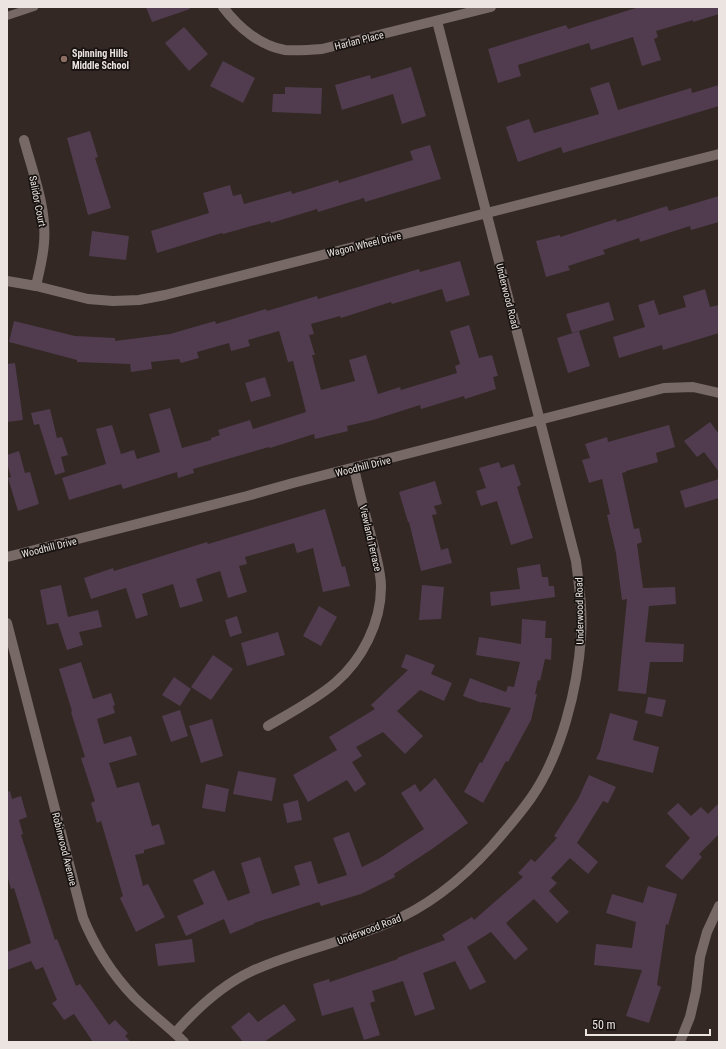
<svg xmlns="http://www.w3.org/2000/svg" width="726" height="1049" font-family="'Roboto Condensed',sans-serif">
<style>
.building{fill:#503c4e}
.lines{fill:none;stroke-linecap:round;stroke-linejoin:round}
.lane{stroke:#776a66;stroke-width:8}
.street{stroke:#776a66;stroke-width:10}
.education-dot{fill:#8d6e63;stroke:#171210;stroke-width:1.5}
.labels{text-anchor:middle;stroke-width:3.5;stroke-linejoin:round;paint-order:stroke}
.street-label{font-size:10px;fill:#ebe4e1;stroke:#171210}
.poi-label{font-size:10px;font-weight:bold;fill:#ebe4e1;stroke:#171210;text-anchor:start}
</style>
<rect width="100%" height="100%" fill="#332824"/>
<!-- building -->
<g class="building">
<polygon points="146,7 189,7 190,9 152,22"/>
<polygon points="639,7 719,7 719,14 693,22 693,20 656,31 658,37 654,39 661,60 642,66 633,37 591,50 589,43 518,65 521,76 498,83 488,49 566,25 568,29"/>
<polygon points="184,27 208,54 189,71 165,43"/>
<polygon points="223,61 255,78 243,103 210,86"/>
<polygon points="411,67 426,116 402,124 393,94 342,110 335,85 370,75 371,79"/>
<polygon points="609,82 618,110 691,88 692,93 719,85 719,106 563,153 561,147 518,162 506,127 529,119 534,133 599,114 590,88"/>
<polygon points="285,87 322,88 321,114 272,112 273,94 285,94"/>
<polygon points="90,131 98,157 95,158 111,208 88,215 67,138"/>
<polygon points="430,145 441,179 365,202 364,198 318,212 317,209 271,223 270,221 223,234 222,233 157,253 151,231 209,213 203,193 230,185 233,196 241,194 244,204 291,191 292,194 338,180 339,183 413,160 410,151"/>
<polygon points="719,196 719,222 691,230 690,226 640,242 639,238 603,250 605,254 568,266 570,270 546,277 536,241 560,235 560,237 616,219 617,222 667,206 669,211"/>
<polygon points="92,231 129,236 126,260 89,256"/>
<polygon points="460,261 470,295 446,302 442,289 392,304 391,302 341,318 340,316 311,324 314,334 309,335 315,355 312,355 321,390 355,381 349,360 366,355 378,394 400,387 401,390 457,373 455,366 460,364 450,331 469,325 479,358 492,355 498,376 493,377 496,389 465,399 464,396 421,409 420,405 373,420 347,426 348,431 315,439 314,434 270,448 269,447 193,469 194,473 178,478 177,472 123,489 121,484 69,500 62,478 106,464 96,429 112,425 121,454 134,450 137,459 160,452 149,414 170,408 182,448 211,440 211,438 220,435 218,430 250,420 253,429 306,412 293,361 288,362 279,331 248,340 250,346 231,351 229,343 197,352 199,358 181,363 179,359 151,362 152,369 131,372 130,364 77,362 77,360 9,342 14,321 75,336 115,338 115,341 170,334 215,321 216,324 266,309 267,311 317,296 318,299 419,269 420,272"/>
<polygon points="705,289 710,307 719,305 719,333 663,350 662,345 619,358 613,337 645,327 638,305 654,300 659,315 686,307 683,296"/>
<polygon points="609,302 614,320 572,333 566,314"/>
<polygon points="579,331 590,366 568,373 557,338"/>
<polygon points="15,363 23,420 7,422 7,364"/>
<polygon points="265,377 271,396 251,402 245,383"/>
<polygon points="50,409 57,438 62,437 68,455 61,457 65,472 55,475 39,424 34,425 31,413"/>
<polygon points="710,422 719,434 719,472 704,452 697,457 684,441"/>
<polygon points="669,425 675,447 656,453 658,462 626,471 626,472 622,473 634,529 639,528 642,542 637,544 643,588 675,587 676,604 649,606 645,642 684,644 683,662 650,662 646,694 618,691 627,599 622,600 616,553 607,515 610,514 602,479 589,483 582,460 590,458 585,444 607,437 608,442"/>
<polygon points="19,451 25,473 30,472 39,504 18,511 8,478 11,477 7,463 7,455"/>
<polygon points="499,462 501,468 514,464 521,485 517,487 533,538 511,545 497,501 481,506 476,491 486,488 479,468"/>
<polygon points="719,479 719,498 685,508 680,491"/>
<polygon points="435,481 442,504 434,506 437,514 432,515 441,550 448,548 452,563 421,571 409,522 408,522 399,492"/>
<polygon points="325,509 342,567 345,566 350,586 323,592 313,548 297,553 294,543 245,557 247,564 239,566 247,592 228,598 220,571 196,579 203,601 180,608 173,584 142,594 148,615 136,619 126,588 91,599 84,578 113,568 114,571 207,542 208,544"/>
<polygon points="540,564 542,577 548,577 549,586 554,586 555,597 491,606 490,592 520,589 517,568"/>
<polygon points="61,585 68,617 98,610 102,627 79,632 83,645 67,650 58,623 47,625 40,590"/>
<polygon points="422,585 444,587 441,619 419,620"/>
<polygon points="319,606 337,617 321,646 303,636"/>
<polygon points="237,616 242,633 230,637 225,620"/>
<polygon points="522,619 546,621 545,638 552,638 551,660 545,659 540,681 538,680 535,694 537,694 531,720 508,762 506,761 483,803 464,792 480,762 482,763 511,708 482,702 482,703 463,696 470,678 506,692 508,686 514,687 520,662 476,655 479,637 521,644"/>
<polygon points="278,632 285,655 247,666 241,643"/>
<polygon points="406,654 435,665 431,674 452,683 444,701 420,690 397,711 423,736 405,754 383,732 356,747 362,756 352,762 366,784 355,792 347,780 308,802 293,775 337,750 329,737 375,709 371,705 408,670 401,667"/>
<polygon points="213,655 233,669 211,700 191,687"/>
<polygon points="81,662 93,699 111,693 115,705 113,706 115,713 97,719 104,744 131,736 137,755 109,763 117,788 139,782 152,826 159,824 165,844 144,850 144,853 135,855 143,886 148,884 165,917 136,932 120,898 123,896 101,821 97,823 91,803 95,801 81,758 85,757 71,712 72,711 59,669"/>
<polygon points="174,677 191,689 180,706 162,695"/>
<polygon points="648,697 666,700 662,717 645,713"/>
<polygon points="180,710 188,736 171,742 162,716"/>
<polygon points="610,713 638,721 633,740 659,747 653,773 596,759 600,751"/>
<polygon points="212,719 223,756 201,763 189,726"/>
<polygon points="238,771 276,778 272,801 233,794"/>
<polygon points="589,775 616,787 608,803 603,801 577,843 598,862 588,874 570,858 551,878 557,883 549,891 569,912 557,923 534,899 506,923 528,949 515,960 491,932 467,947 486,982 470,990 455,961 423,973 435,1009 415,1016 403,981 372,991 375,1001 370,1003 380,1035 364,1040 353,1007 322,1016 313,984 329,979 330,982 398,959 397,958 445,940 442,935 472,917 474,920 523,877 518,873 531,859 535,862 557,838 554,836 578,799"/>
<polygon points="435,778 468,823 432,849 394,874 395,877 361,894 321,906 319,902 254,923 254,924 230,934 224,919 186,936 177,916 204,904 193,880 214,870 228,901 250,893 241,863 260,857 272,894 300,885 294,866 311,861 318,884 347,875 333,838 349,832 362,867 380,858 424,829 401,793 415,784 420,792"/>
<polygon points="206,784 229,789 225,812 202,808"/>
<polygon points="10,791 12,799 21,796 27,817 19,820 23,834 21,835 55,940 57,939 76,986 80,984 109,1025 115,1020 128,1033 125,1036 131,1042 93,1042 74,1014 64,1020 52,1003 57,1000 43,967 36,970 31,961 7,970 7,952 31,943 14,888 11,889 7,875 7,792"/>
<polygon points="298,800 302,820 287,823 283,804"/>
<polygon points="678,803 691,816 701,807 708,814 719,803 719,834 699,854 702,857 682,880 665,866 690,838 667,813"/>
<polygon points="648,886 677,894 668,925 666,924 657,985 661,987 649,1023 626,1016 642,970 594,965 596,944 632,948 636,922 606,913 612,894 643,903"/>
<polygon points="192,939 195,962 158,966 155,944"/>
<polygon points="284,1004 296,1020 264,1042 243,1042 231,1027 249,1012 258,1022"/>
</g>
<g class="lines">
<!-- lane -->
<polyline class="lane" points="7,16 34,7"/>
<!-- street -->
<g class="street">
<path d="M223,7C238,27 260,46 285,50C298,51 310,50 322,49L491,7"/>
<path d="M24,140C33,173 47,209 44,243C43,258 39,272 36,286"/>
<polyline points="7,281 36,286 88,299 113,301 139,300 165,295 719,154"/>
<polyline points="7,557 247,496 293,483 664,388 693,387 719,393"/>
<path d="M7,623L83,918C95,947 112,974 134,997C150,1013 168,1026 184,1042"/>
<path d="M268,726C290,713 315,700 335,683C362,660 381,623 381,587C381,570 375,553 371,536C365,514 359,491 354,468"/>
<path d="M175,1033C197,1008 222,985 252,971C296,951 344,942 388,923C428,907 463,878 492,846C505,831 519,815 531,798C561,755 578,688 581,636C583,611 579,586 576,561L437,21"/>
<polyline points="680,1042 690,1017 696,991 700,957 707,932 719,906"/>
</g>
</g>
<!-- markers -->
<circle class="education-dot" cx="64" cy="59" r="4"/>
<g class="labels">
<!-- street labels -->
<g class="street-label">
<text transform="translate(359 40) rotate(-14)" y="4">Harlan Place</text>
<text transform="translate(38 201) rotate(79)" y="4">Salidor Court</text>
<text transform="translate(364 244) rotate(-14)" y="4">Wagon Wheel Drive</text>
<text transform="translate(508 296) rotate(76)" y="4">Underwood Road</text>
<text transform="translate(363 466) rotate(-14)" y="4">Woodhill Drive</text>
<text transform="translate(371 538) rotate(77)" y="4">Viewland Terrace</text>
<text transform="translate(49 547) rotate(-14)" y="4">Woodhill Drive</text>
<text transform="translate(579 611) rotate(-91)" y="4">Underwood Road</text>
<text transform="translate(65 849) rotate(76)" y="4">Robinwood Avenue</text>
<text transform="translate(369 929) rotate(-21)" y="4">Underwood Road</text>
</g>
<!-- poi labels -->
<g class="poi-label">
<text x="72" y="57">Spinning Hills<tspan x="72" dy="12">Middle School</tspan></text>
</g>
</g>
<!-- border -->
<rect width="726" height="1049" fill="none" stroke="#ebe4e1" stroke-width="16"/>
<!-- scale -->
<path d="M586 1029v6h124v-6" fill="none" stroke="#ebe4e1" stroke-width="2"/>
<text x="592" y="1029" font-size="12" fill="#ebe4e1" stroke="#171210" stroke-width="3" paint-order="stroke">50 m</text>
</svg>
